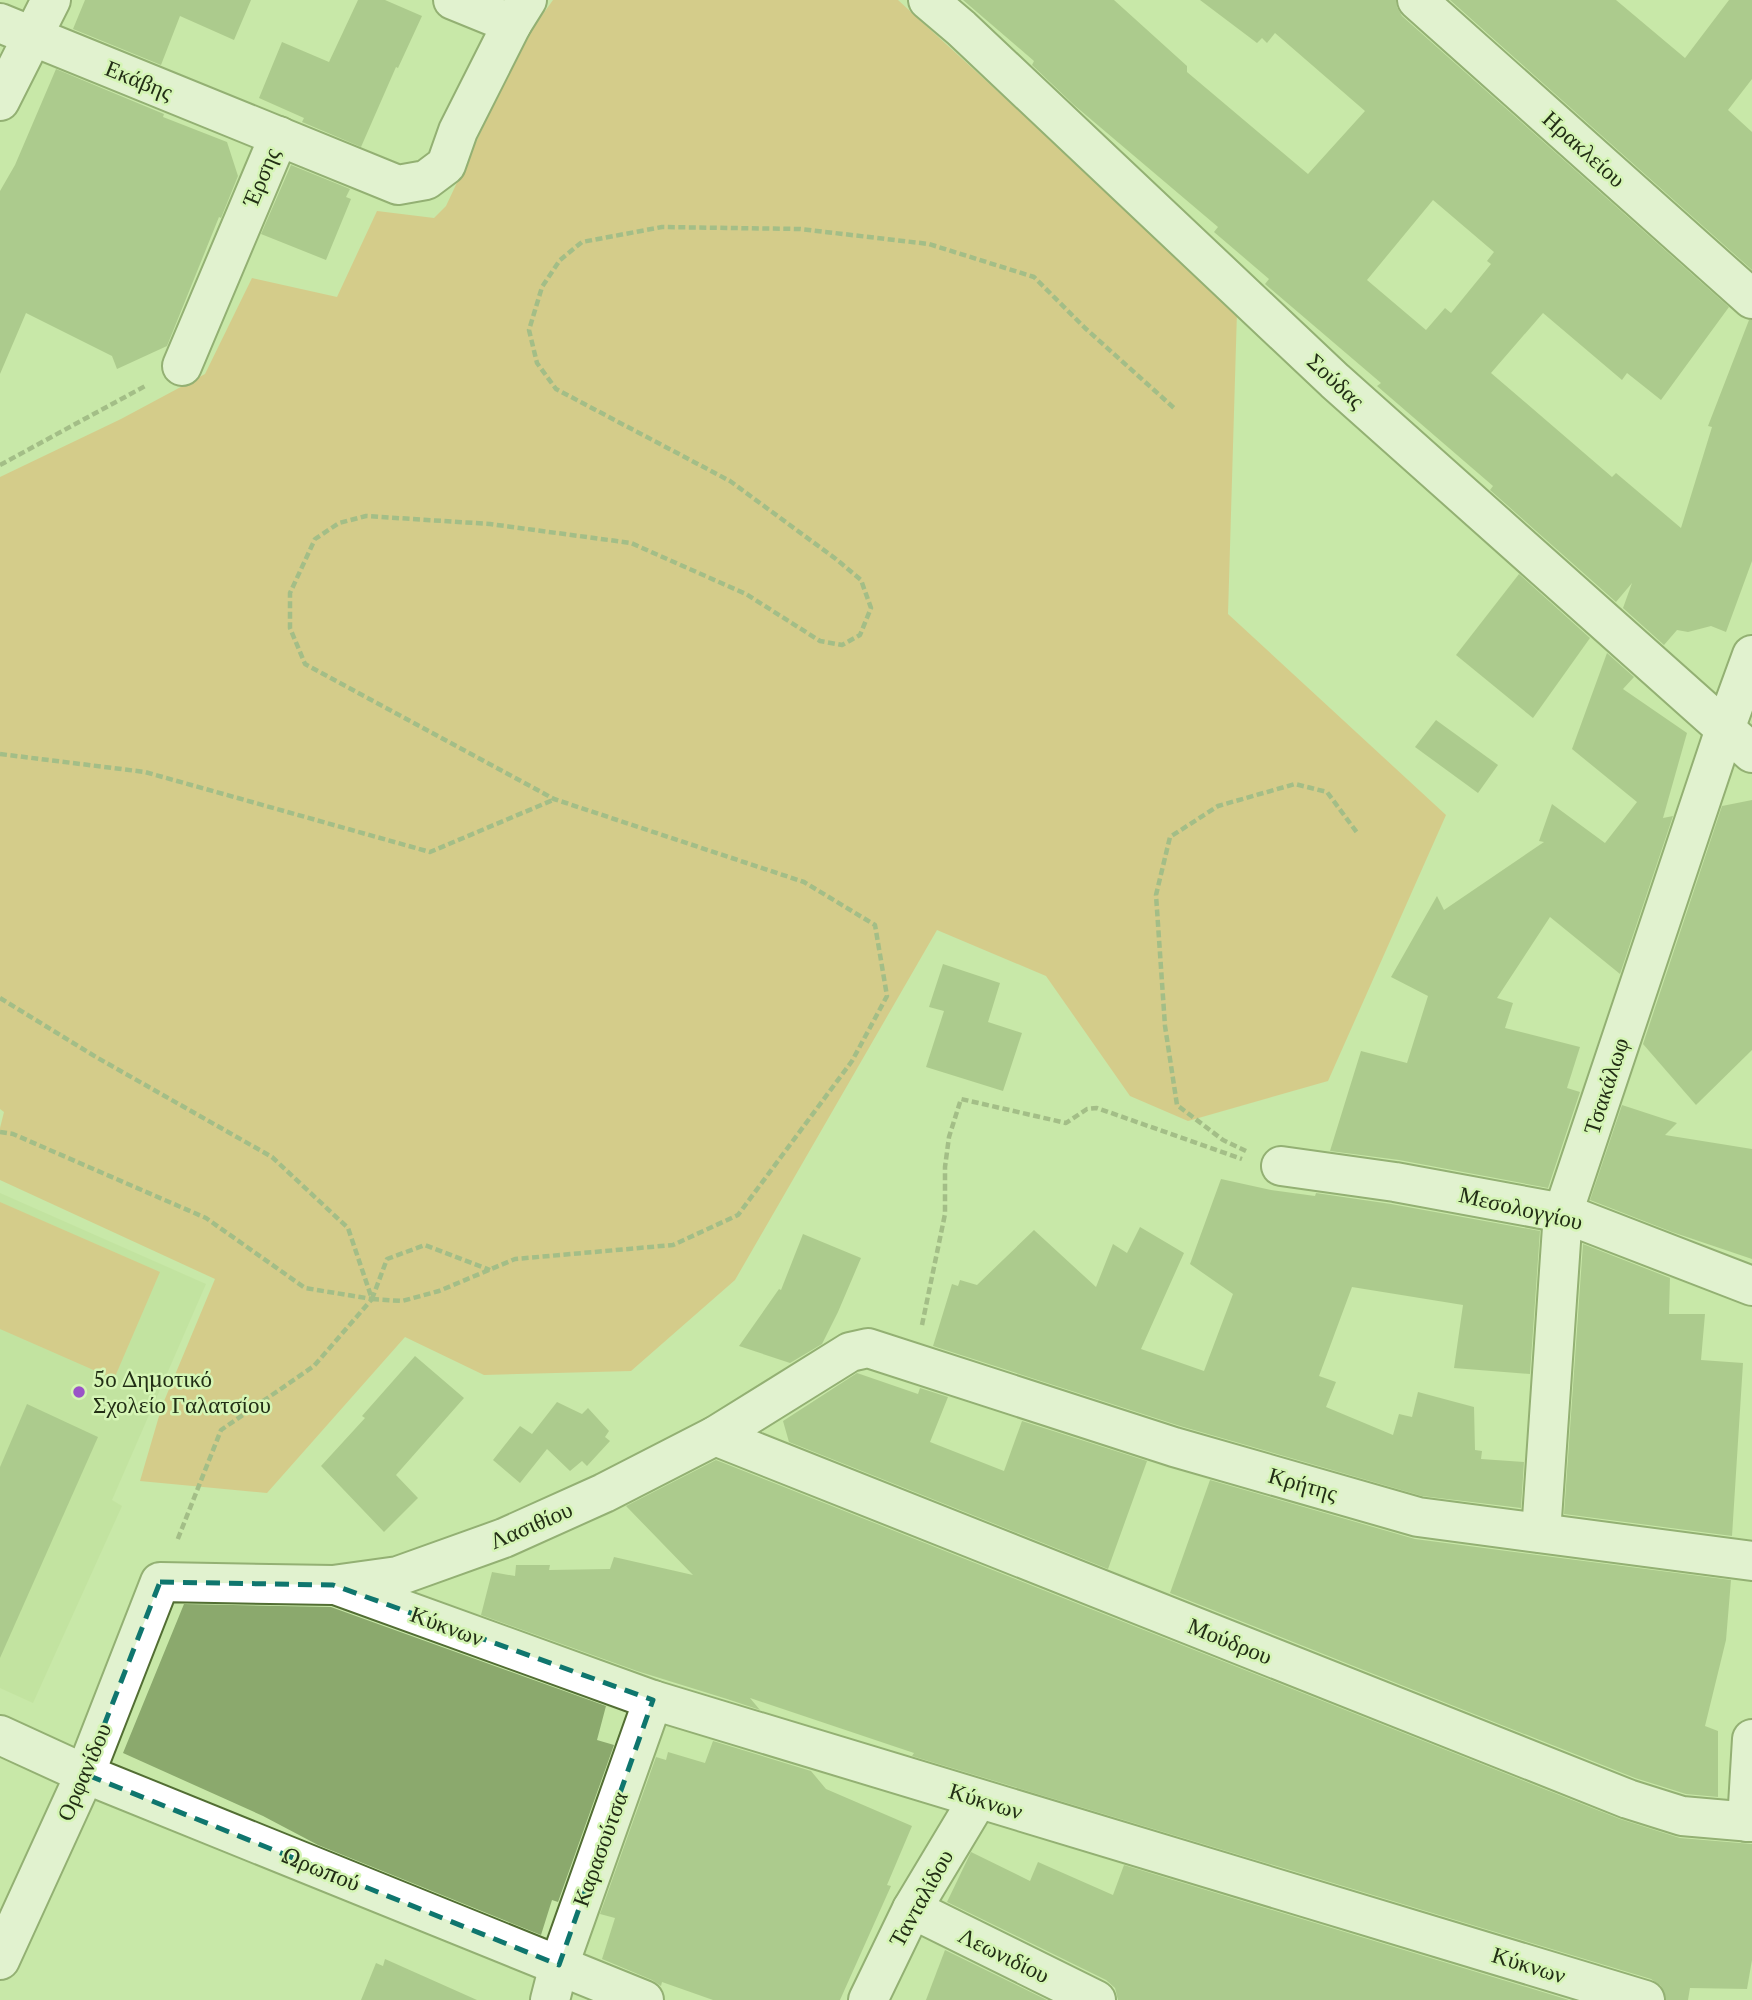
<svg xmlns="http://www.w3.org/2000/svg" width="1752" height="2000" font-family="'PT Serif',serif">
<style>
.built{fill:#bbde97}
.green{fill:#e3aa67}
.building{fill:#8ba96d;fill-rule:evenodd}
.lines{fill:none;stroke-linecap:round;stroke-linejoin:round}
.street-casing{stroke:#526e33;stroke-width:42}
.secondary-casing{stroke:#526e33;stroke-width:42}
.path{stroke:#768c5f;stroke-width:4.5;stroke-dasharray:7 3.5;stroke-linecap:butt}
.street{stroke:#fff;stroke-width:38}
.secondary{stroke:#fff;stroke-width:38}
.marked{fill:none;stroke:#0f766e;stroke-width:5;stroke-dasharray:14 9;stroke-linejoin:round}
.poi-dot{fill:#9a53c7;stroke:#d5f5b5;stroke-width:2.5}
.labels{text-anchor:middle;stroke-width:5;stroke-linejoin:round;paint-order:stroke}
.street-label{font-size:23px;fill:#222e15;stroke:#d5f5b5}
.poi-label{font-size:23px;fill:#222e15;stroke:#d5f5b5;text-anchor:start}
</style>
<rect width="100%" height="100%" fill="#c8e8a8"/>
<!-- built -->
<polygon class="built" points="0,1193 206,1284 112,1500 122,1506 33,1703 0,1688"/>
<!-- green -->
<g class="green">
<polygon points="553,0 898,0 1237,311 1228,614 1446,815 1328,1081 1188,1121 1130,1096 1046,976 937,930 735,1280 631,1371 484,1375 405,1337 267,1493 140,1481 162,1406 215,1279 0,1180 0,1128 4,1112 0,1109 0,477 121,419 205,374 252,278 337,297 377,211 434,218 446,206 523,42"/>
<polygon points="0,1202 160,1272 114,1379 0,1329"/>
</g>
<!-- building -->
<g class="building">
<polygon points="85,0 251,0 234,40 180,16 161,65 73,29"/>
<polygon points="358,0 385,0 422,16 398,68 396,67 361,147 302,122 304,118 259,98 282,42 329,62"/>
<path d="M963,0H1114L1187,66V72L1308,174L1365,111L1275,33L1267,43L1262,38L1257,43L1200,0H1396L1397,7L1402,16L1729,307L1661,400L1627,373L1622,380L1543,313L1491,373L1612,477L1616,473L1681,528L1712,427L1708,426L1749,320H1752V561L1726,632L1711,626L1688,632L1677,630L1664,645L1623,608L1632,583L1616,602L1490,490L1493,486L1377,386L1381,383L1265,284L1269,279L1214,232L1218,227L1074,105L1032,65L1034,61ZM1433,200L1494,252L1487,261L1491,264L1451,313L1445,308L1426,330L1367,280Z"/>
<polygon points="1450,0 1616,0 1685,58 1729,0 1752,0 1752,79 1728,110 1752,132 1752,270"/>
<polygon points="56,69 164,114 163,117 227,142 238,176 221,218 219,217 167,346 117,369 112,356 26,313 0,374 0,191 15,165"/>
<polygon points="291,165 350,189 346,197 351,199 326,260 261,234"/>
<polygon points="1519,574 1590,638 1533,718 1456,655"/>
<polygon points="1607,653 1634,677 1623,689 1687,733 1663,818 1673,816 1620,974 1550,917 1497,998 1513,1003 1505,1028 1580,1047 1567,1088 1580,1092 1548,1188 1399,1160 1330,1151 1361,1051 1407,1063 1428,996 1391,977 1437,896 1444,910 1544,842 1539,841 1552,804 1605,843 1637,802 1572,749"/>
<polygon points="1436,720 1498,765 1478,793 1415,747"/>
<polygon points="1752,800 1752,1050 1696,1105 1643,1044 1722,806"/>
<polygon points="943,964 1000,983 988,1022 1022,1033 1003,1091 926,1067 944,1011 929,1007"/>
<polygon points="1622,1105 1677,1123 1665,1135 1752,1149 1752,1259 1672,1232 1590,1200"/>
<polygon points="1221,1179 1271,1190 1315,1196 1316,1193 1391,1204 1540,1231 1530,1374 1454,1368 1463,1305 1352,1287 1319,1376 1336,1382 1326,1407 1393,1435 1399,1414 1412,1417 1418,1392 1474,1407 1475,1450 1482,1451 1481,1459 1524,1462 1521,1508 1422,1496 1180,1426 933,1346 952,1284 958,1286 960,1280 977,1285 1034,1230 1096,1287 1113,1244 1127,1253 1140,1227 1184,1253 1141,1349 1204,1371 1233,1294 1190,1264"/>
<polygon points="803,1234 861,1258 838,1312 822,1344 790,1363 739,1346 779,1289 781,1290"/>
<polygon points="1583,1244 1670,1278 1669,1314 1705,1314 1701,1360 1743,1363 1732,1536 1564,1514"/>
<polygon points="415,1356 464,1398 396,1475 418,1498 384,1532 321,1466 365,1418 362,1416"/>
<polygon points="857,1373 918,1394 920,1388 948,1397 930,1442 1004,1471 1022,1421 1147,1461 1108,1569 789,1442 783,1421"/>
<polygon points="557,1402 582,1414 588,1408 609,1431 605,1437 610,1441 587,1466 582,1461 570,1471 547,1449 520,1483 493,1460 520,1426 532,1434"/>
<polygon points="27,1404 98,1437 0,1658 0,1467"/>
<polygon points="716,1460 1620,1819 1680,1838 1752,1844 1752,1960 1747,1989 1690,1988 1688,2000 1666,2000 1661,1986 1651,1979 912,1756 914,1753 750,1698 760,1710 727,1699 637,1671 481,1615 492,1572 515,1576 516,1565 550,1565 549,1570 610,1569 614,1557 693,1575 626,1506"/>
<polygon points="1210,1480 1415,1539 1731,1580 1726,1640 1705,1726 1718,1731 1718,1797 1686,1794 1635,1778 1170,1593"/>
<polygon points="184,1604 331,1607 606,1706 597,1740 614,1745 558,1902 552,1900 541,1935 318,1845 263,1816 123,1753"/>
<polygon points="713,1741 811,1771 826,1789 912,1826 887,1885 891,1886 840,2000 713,2000 662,1982 661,1986 652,1980 602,1959 615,1918 600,1914 656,1757 666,1760 668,1752 705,1763"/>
<polygon points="971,1852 1030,1881 1038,1862 1113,1895 1124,1865 1569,2000 1118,2000 1115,1988 1106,1980 947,1902"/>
<polygon points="945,1950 1047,2000 926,2000"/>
<polygon points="385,1959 477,2000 361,2000 376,1963 383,1966"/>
</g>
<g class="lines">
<defs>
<g id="street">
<polyline points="453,0 512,24"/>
<polyline points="928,0 961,28 1335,381 1752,753"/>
<polyline points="1417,0 1752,299"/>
<polyline points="0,23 398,185 426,180 446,165 458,131 512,24 527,0"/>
<polyline points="0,101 51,0"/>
<polyline points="182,366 279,136"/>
<polyline points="1281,1166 1395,1182 1563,1213 1752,1286"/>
<polyline points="715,1436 1628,1799 1682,1816 1752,1822"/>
<polyline points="1541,1533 1563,1213 1725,729 1752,655"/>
<polyline points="338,1586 653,1700 1645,2000"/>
<polyline points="1747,1822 1752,1739"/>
<polyline points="912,1909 1096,2000"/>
<polyline points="550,2000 559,1965 653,1700"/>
<polyline points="644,2000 85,1774 160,1582 333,1585 398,1576 504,1538 604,1493 715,1436 850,1352 868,1348 1174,1447 1418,1517 1752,1561"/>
<polyline points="868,2000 912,1909 978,1799"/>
</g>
<polyline id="secondary" points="0,1735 85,1774 0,1960"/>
</defs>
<!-- street casing -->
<use href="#street" class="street-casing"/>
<!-- secondary casing -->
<use href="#secondary" class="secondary-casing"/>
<!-- path -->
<g class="path">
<polyline points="0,465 147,385"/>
<polyline points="0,754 145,772 430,852 553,800"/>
<polyline points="0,998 96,1057 272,1157 348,1228 372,1299"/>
<polyline points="0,1132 13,1134 206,1218 305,1288 372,1299 314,1366 221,1430 177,1541"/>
<polyline points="1246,1151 1223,1140 1177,1105 1165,1026 1156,895 1170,837 1218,806 1295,784 1327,792 1358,834"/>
<polyline points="372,1299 402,1301 439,1291 515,1259 673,1245 738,1215 852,1061 887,996 875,925 804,882 554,799 305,664 290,628 290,593 315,539 339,523 366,516 490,524 631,543 746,594 820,641 842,645 860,635 871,608 861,580 836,559 730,481 556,389 537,363 529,330 542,287 560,260 582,242 662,227 800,229 929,244 1034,277 1085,328 1174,408"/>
<polyline points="372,1299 387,1259 425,1245 490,1270"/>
<polyline points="922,1325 945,1214 945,1167 949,1137 961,1099 1066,1123 1087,1109 1097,1108 1242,1159"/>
</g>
<!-- street -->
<use href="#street" class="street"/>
<!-- secondary -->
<use href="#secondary" class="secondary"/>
</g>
<!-- marked area -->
<path d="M0 0H1752V2000H0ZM160,1582L333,1585L653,1700L559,1965L85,1774Z" fill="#c8e8a8" fill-opacity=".55" fill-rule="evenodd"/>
<path class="marked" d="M160,1582L333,1585L653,1700L559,1965L85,1774Z"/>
<!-- markers -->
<circle class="poi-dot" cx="79" cy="1392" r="7"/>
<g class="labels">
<!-- street labels -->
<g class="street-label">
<text transform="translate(139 80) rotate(22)" y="8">Εκάβης</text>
<text transform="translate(1584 149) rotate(42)" y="8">Ηρακλείου</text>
<text transform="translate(261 177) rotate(-67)" y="8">Έρσης</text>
<text transform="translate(1336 381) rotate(43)" y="8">Σούδας</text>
<text transform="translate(1606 1086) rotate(-72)" y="8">Τσακάλωφ</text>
<text transform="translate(1521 1208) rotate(13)" y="8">Μεσολογγίου</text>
<text transform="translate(1303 1484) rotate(16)" y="8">Κρήτης</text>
<text transform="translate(531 1525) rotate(-23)" y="8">Λασιθίου</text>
<text transform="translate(447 1626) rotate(20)" y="8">Κύκνων</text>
<text transform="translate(1230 1641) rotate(22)" y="8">Μούδρου</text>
<text transform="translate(84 1772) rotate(-67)" y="8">Ορφανίδου</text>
<text transform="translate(986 1801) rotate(17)" y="8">Κύκνων</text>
<text transform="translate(600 1849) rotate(-70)" y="8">Καρασούτσα</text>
<text transform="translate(321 1869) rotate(22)" y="8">Ωρωπού</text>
<text transform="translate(921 1898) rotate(-61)" y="8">Τανταλίδου</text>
<text transform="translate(1004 1955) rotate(26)" y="8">Λεωνιδίου</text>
<text transform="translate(1529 1965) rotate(17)" y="8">Κύκνων</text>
</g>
<!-- poi labels -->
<g class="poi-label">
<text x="93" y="1387">5ο Δημοτικό<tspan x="93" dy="26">Σχολείο Γαλατσίου</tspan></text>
</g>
</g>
</svg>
